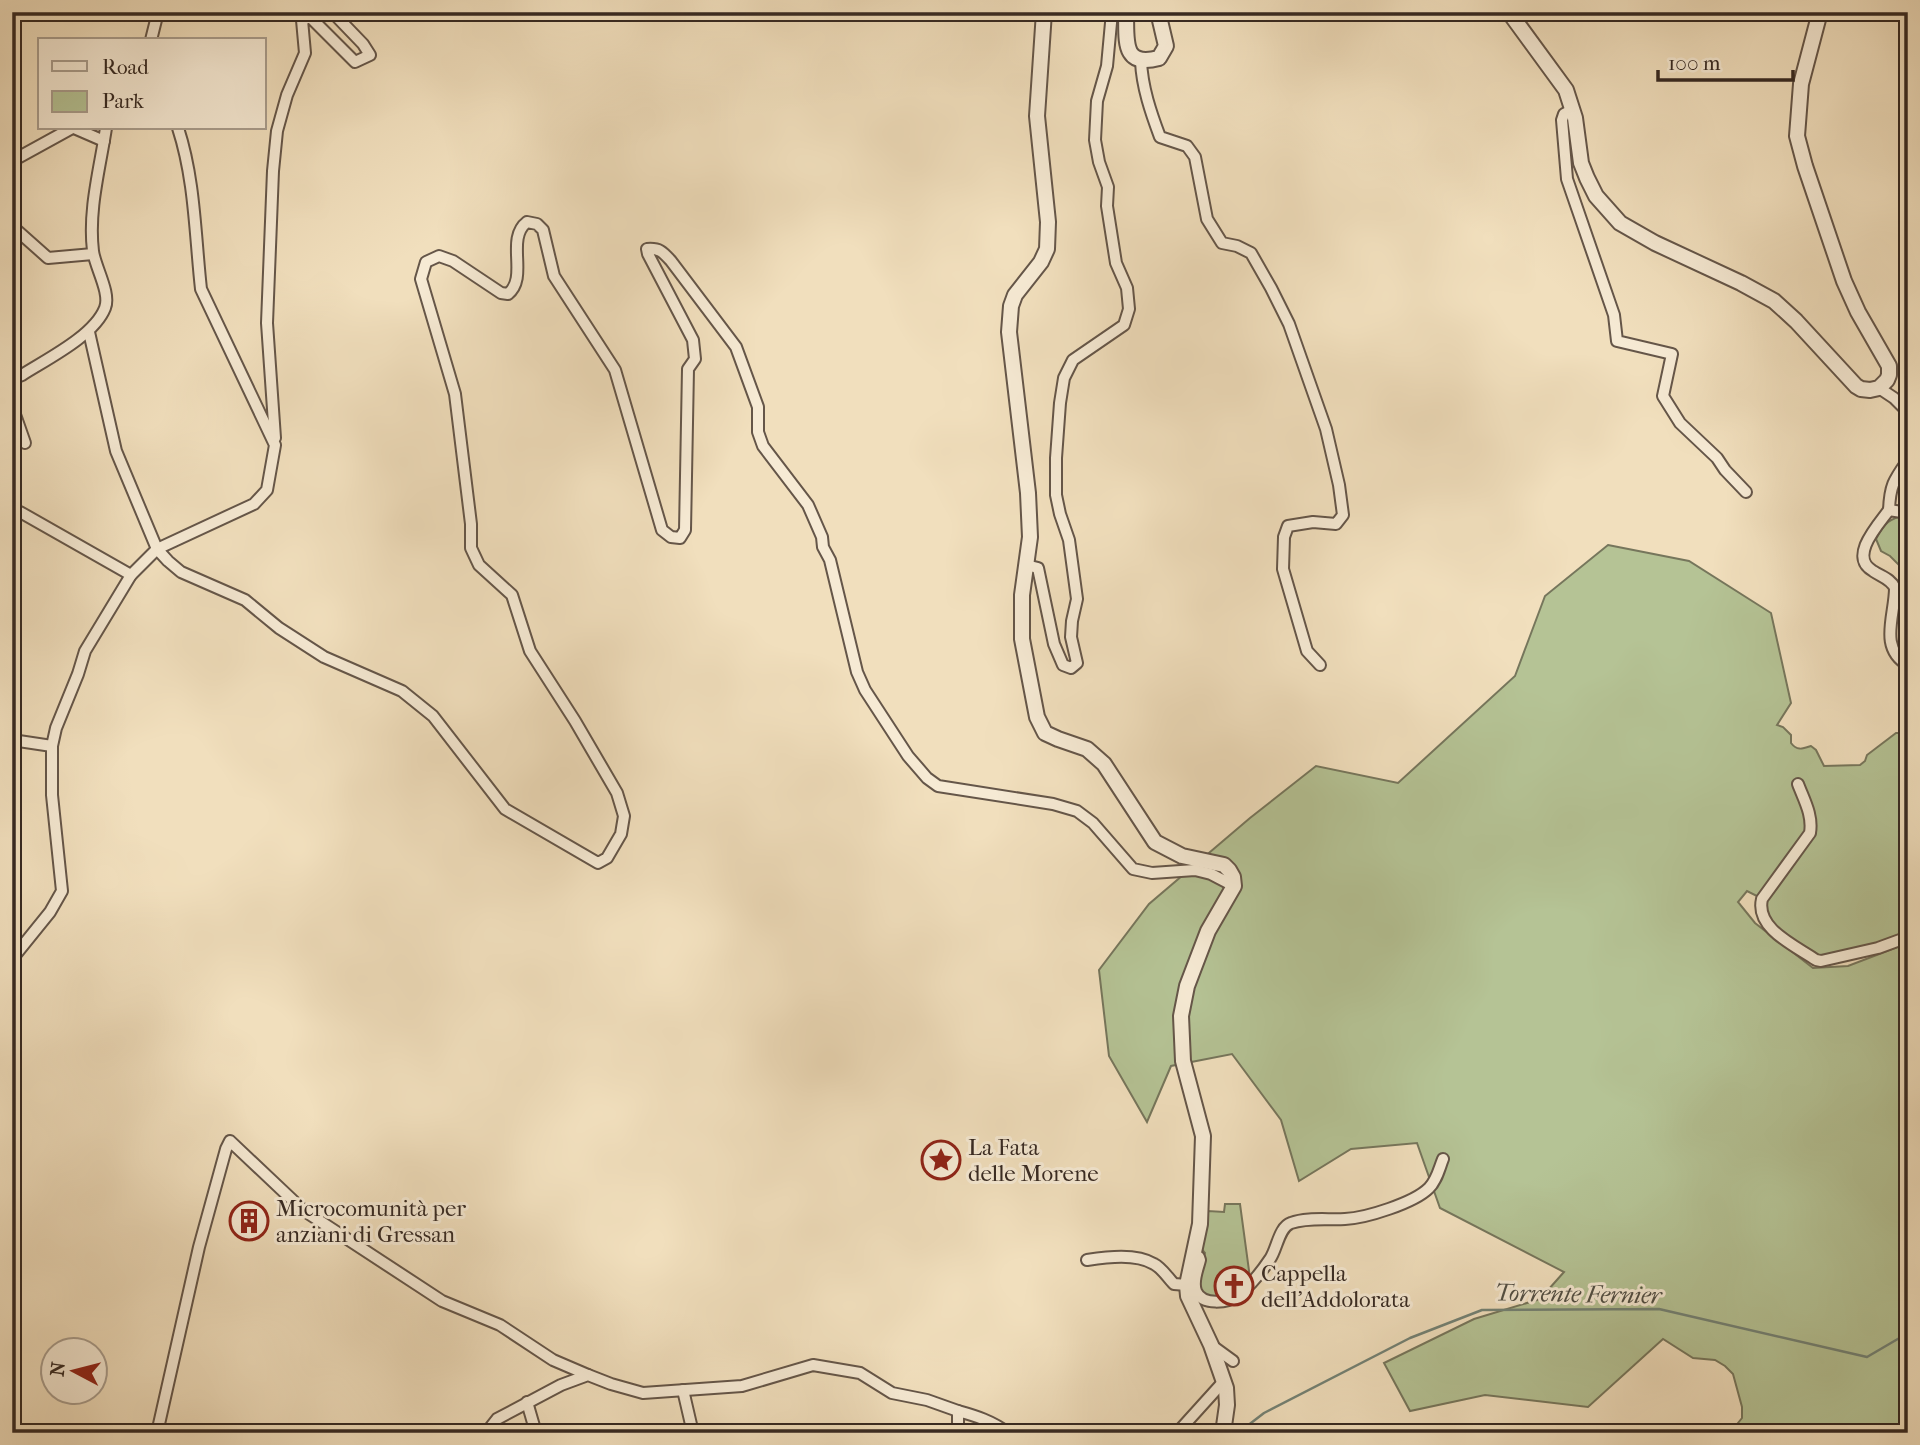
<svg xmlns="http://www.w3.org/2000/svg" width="1920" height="1445" font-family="'IM FELL French Canon',serif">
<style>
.green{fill:#b5c395;stroke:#76765c;stroke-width:2}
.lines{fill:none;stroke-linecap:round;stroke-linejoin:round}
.stream{stroke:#738275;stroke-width:2.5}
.minor-casing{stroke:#655649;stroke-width:14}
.tertiary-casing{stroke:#655649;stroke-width:18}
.minor{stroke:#f6ead4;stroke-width:10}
.tertiary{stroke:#f6ead4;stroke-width:14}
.labels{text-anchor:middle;stroke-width:6;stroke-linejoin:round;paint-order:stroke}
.poi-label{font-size:23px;fill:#362922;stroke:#f6ead4;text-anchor:start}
.water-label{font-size:24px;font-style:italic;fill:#504e44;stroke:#f6ead4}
</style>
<rect width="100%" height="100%" fill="#f1dfbd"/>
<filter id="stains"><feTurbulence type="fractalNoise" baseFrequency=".00286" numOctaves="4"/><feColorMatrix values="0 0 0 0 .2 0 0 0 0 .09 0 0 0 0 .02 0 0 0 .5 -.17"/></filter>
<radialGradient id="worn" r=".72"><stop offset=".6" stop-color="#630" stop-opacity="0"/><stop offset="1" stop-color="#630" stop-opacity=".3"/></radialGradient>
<!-- green -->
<g class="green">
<path d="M1908,514V583L1903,577L1899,565L1890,556L1881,551L1876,539C1885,522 1889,519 1908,514Z"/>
<path d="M1608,545L1689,561L1771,613L1791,703L1777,725L1783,727L1791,735V743C1797,751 1802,749 1811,746L1816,750L1824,766L1860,765L1865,761L1867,755L1896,733H1903L1907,737L1908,933L1887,942L1822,957C1803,948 1778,935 1767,917C1763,910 1760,903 1757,896L1747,891L1738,902L1755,923L1813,968L1848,966L1908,943V1433H1730L1742,1418V1407L1733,1374L1725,1366L1715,1360L1693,1358L1663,1339L1588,1407L1485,1395L1410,1411L1384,1363L1474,1319L1540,1299L1564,1272L1440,1208L1417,1143L1351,1149L1299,1181L1281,1120L1232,1054L1171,1066L1147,1122L1109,1056L1099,970L1149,904L1250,818L1316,766L1398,783L1515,676L1545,596Z"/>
<path d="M1225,1204H1240L1250,1278L1242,1283L1233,1274L1223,1283L1229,1296C1220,1298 1214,1299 1206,1295C1190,1286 1201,1265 1205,1253L1201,1248L1208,1211L1224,1212Z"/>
</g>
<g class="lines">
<!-- stream -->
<polyline class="stream" points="1238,1433 1264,1413 1410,1338 1482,1310 1659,1309 1867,1357 1908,1333"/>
<defs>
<g id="minor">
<polyline points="1903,12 1908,24"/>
<polyline points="151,40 158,12"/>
<path d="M1141,61C1142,87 1151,113 1160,137L1187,146L1195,157L1207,219L1222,243L1237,246L1251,253L1271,288L1289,324L1326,429L1339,485L1343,515L1336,524L1313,522L1288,526L1284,537L1283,569L1307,651L1320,665"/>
<polyline points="1572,110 1564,114 1562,120 1567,179 1614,315 1617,341 1672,354 1663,396 1680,423 1717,458 1725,470 1746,492"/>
<polyline points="74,128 104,141"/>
<path d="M178,128C195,180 195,235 201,289L275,445L267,490L254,504L157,549L168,561L181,572L245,600L279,628L324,657L402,691L433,716L505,809L598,863L607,858L621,834L624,816L617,793L575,721L530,651L512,595L479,565L471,548V524L455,394L421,279L426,262L439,256L453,261L501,293L508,294C529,277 505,239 527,222L537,224L543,230L554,276L615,370L662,530L671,537L680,538L685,530L688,369L695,359L693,340L648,254L647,249C660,248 663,252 671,261L736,347L758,407V432L763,446L808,505L822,537L823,547L830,560L857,672L865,690L908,756L927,778L938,786L1053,804L1077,811L1093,823L1133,869L1152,873L1195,870L1211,874L1234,886"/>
<polyline points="12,161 72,128"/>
<polyline points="12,226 48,258 93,254"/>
<path d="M12,379L22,375C47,359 94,336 105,308C111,293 95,267 93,251C88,210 100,168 106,128"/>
<polyline points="1879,388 1894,398 1908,412"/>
<polyline points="12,406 25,443"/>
<polyline points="275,438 267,323 273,171 277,131 287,95 305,53 302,20 310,17 355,62 370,55 363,44 337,17 336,12"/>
<path d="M1908,460C1894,480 1890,485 1889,510L1908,513"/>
<path d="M1889,510C1878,525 1848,557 1873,571C1882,577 1891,579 1895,588C1895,616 1878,648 1908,665"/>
<polyline points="20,512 131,575"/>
<polyline points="1026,565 1038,568 1054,644 1063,665 1071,668 1077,663 1071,637 1072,621 1077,599 1069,540 1060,514 1056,495 1056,458 1060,403 1064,378 1073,360 1124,325 1129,309 1127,288 1116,263 1107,206 1108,187 1099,162 1095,140 1097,101 1107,66 1112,12"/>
<polyline points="12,740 52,746"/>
<path d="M1798,784C1804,800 1813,815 1810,833L1762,899C1755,929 1796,946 1816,960L1821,961L1878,948L1908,937"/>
<polyline points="12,959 50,912 62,891 52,795 52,746 56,728 78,674 85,651 131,575 157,549 116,451 89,332"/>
<path d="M1195,1255L1199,1257L1200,1260C1198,1269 1192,1281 1196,1291C1202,1306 1228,1303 1238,1295C1250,1286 1262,1271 1270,1259C1277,1249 1279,1227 1291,1223C1307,1217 1328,1220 1345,1219C1366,1218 1414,1203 1429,1188C1437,1180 1439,1169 1443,1159"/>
<path d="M1087,1260C1107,1257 1136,1253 1154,1264C1162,1268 1168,1278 1174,1284L1187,1285"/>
<polyline points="1211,1345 1233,1361"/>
<polyline points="683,1390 693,1433"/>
<polyline points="527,1402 536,1433"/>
<polyline points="157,1433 199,1247 226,1149 230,1141 303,1210 442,1301 500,1325 553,1360 588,1375"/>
<polyline points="486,1433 497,1419 561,1385 588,1375 611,1384 643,1393 742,1386 813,1365 860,1373 892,1393 927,1400 958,1411"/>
<path d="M958,1433V1411C976,1416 992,1421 1008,1433"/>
<polyline points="1177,1433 1224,1381"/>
</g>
<g id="tertiary">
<polyline points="1044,12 1037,116 1048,222 1047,249 1041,262 1015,295 1011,306 1009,332 1028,493 1030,537 1022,595 1022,639 1037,717 1045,733 1058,739 1087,749 1104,764 1155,842 1182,856 1224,865 1229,870 1233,877 1234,886 1208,931 1187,986 1181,1016 1183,1061 1203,1136 1200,1224 1187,1285 1188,1296 1211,1345 1226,1388 1227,1405 1223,1433"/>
<path d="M1126,12C1127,39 1121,68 1159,58L1166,46L1158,12"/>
<polyline points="1509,12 1566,90 1575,118 1581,163 1587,178 1596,196 1620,223 1655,243 1741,283 1774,301 1796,321 1856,386 1861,389 1870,390 1879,388 1887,380 1889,375 1889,366 1858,312 1844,281 1805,166 1797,136 1801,84 1820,12"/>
</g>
</defs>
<!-- minor casing -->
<use href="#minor" class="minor-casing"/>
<!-- tertiary casing -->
<use href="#tertiary" class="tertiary-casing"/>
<!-- minor -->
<use href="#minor" class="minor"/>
<!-- tertiary -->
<use href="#tertiary" class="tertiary"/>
</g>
<!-- icons -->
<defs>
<symbol id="sight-ring" viewBox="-11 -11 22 22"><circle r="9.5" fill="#f6ead4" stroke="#8f2418" stroke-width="1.5"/><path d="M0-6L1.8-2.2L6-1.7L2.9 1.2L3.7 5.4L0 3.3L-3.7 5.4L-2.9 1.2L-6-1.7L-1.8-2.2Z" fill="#8f2418"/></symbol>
<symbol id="building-ring" viewBox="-11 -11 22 22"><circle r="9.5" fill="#f6ead4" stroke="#8f2418" stroke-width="1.5"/><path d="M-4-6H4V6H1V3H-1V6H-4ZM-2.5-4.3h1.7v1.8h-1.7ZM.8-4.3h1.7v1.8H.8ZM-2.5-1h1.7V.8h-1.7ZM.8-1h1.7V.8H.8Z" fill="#8f2418"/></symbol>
<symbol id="church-ring" viewBox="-11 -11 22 22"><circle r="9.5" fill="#f6ead4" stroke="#8f2418" stroke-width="1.5"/><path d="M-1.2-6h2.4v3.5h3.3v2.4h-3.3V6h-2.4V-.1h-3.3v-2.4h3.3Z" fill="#8f2418"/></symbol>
</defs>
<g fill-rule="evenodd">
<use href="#sight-ring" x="919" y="1138" width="44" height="44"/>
<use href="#building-ring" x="227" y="1199" width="44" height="44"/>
<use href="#church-ring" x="1212" y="1264" width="44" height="44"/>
</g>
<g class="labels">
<!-- poi labels -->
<g class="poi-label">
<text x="968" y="1155">La Fata<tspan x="968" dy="26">delle Morene</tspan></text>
<text x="276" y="1216">Microcomunità per<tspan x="276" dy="26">anziani di Gressan</tspan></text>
<text x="1261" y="1281">Cappella<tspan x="1261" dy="26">dell'Addolorata</tspan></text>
</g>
<!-- water labels -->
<g class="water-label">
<text transform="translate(1578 1294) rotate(1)" y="8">Torrente Fernier</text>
</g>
</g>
<!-- margin -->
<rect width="1920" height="1445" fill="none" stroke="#f1dfbd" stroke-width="42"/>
<rect x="14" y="14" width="1892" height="1417" fill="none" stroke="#362922" stroke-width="3.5"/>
<rect x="21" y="21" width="1878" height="1403" fill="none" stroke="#362922" stroke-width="2"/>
<!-- legend -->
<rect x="38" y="38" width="228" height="91" fill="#f6ead4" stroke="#a99d8d" stroke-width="2"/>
<rect x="52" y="61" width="35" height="10" fill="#f6ead4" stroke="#a99d8d" stroke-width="2"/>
<text x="102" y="74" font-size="21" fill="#362922">Road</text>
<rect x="52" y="91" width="35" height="21" fill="#b5c395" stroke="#a99d8d" stroke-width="2"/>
<text x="102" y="108" font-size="21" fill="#362922">Park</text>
<!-- north arrow -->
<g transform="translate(74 1371) rotate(277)"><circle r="33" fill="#f6ead4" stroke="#a99d8d" stroke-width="2"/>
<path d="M0-5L12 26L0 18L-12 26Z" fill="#8f2418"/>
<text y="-10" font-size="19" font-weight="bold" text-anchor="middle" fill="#362922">N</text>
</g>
<!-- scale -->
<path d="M1658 70v10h135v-10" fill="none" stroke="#362922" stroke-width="3.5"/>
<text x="1668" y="70" font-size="21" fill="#362922" stroke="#f6ead4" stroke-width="5" paint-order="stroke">100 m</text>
<rect width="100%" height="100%" filter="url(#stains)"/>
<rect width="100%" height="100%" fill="url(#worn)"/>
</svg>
